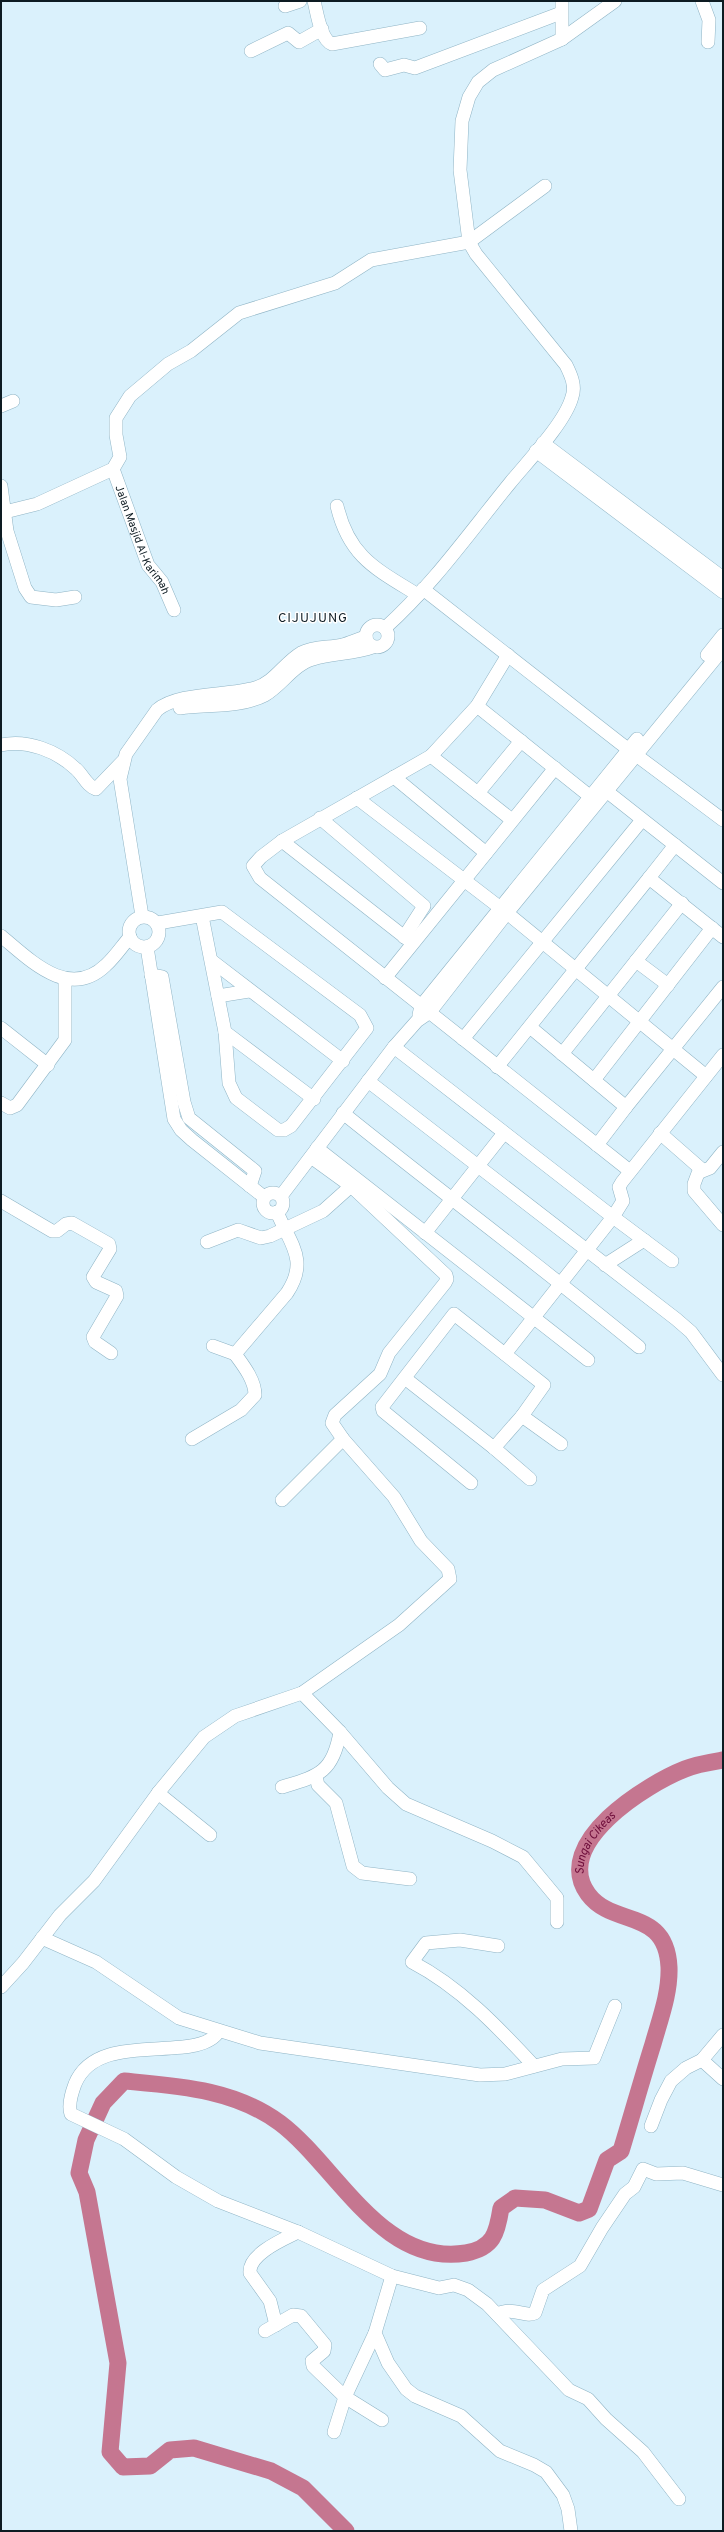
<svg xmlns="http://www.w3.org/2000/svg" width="724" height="2532" font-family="Overpass,sans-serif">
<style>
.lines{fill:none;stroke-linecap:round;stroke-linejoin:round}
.river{stroke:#c57690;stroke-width:17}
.minor-casing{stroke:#8fb4c5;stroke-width:14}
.minor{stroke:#fff;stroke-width:13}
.labels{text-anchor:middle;stroke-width:3;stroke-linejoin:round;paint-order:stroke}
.street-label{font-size:11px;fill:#0d1b22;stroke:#fff}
.water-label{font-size:12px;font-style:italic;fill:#6c0b39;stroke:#fff}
.quarter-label{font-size:13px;letter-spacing:1px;fill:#0d1b22;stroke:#fff}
</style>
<rect width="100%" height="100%" fill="#daf1fc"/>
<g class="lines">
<!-- river -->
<path class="river" id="s1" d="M346,2531L303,2488L271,2471L194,2448L170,2450L150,2466L123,2467L110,2452L118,2363L87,2192L79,2173L86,2140L103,2103L124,2081C179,2086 234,2089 280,2123C336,2165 382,2267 466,2253C493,2248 497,2234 501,2208L515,2198L545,2200L579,2213L589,2209L607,2160L621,2151C632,2115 642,2079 653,2044C660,2019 670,1993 669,1967C666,1907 613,1928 588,1894C551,1843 647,1784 685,1769C697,1764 711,1762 723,1760"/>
<defs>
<g id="minor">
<path d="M314,1C317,12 320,39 332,44L420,28"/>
<polyline points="702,1 709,20 708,42"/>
<polyline points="285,6 300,1"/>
<polyline points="562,39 615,1"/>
<polyline points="251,51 288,33 299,42 322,29"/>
<polyline points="380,64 385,70 404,65 415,68 561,13"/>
<polyline points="1,406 13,401"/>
<polyline points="543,443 723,578"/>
<polyline points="536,451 723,592"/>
<path id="s2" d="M113,469L148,565L162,582L174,610"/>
<polyline points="1,486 7,531 25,588 31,597 56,600 75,597"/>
<path d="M337,506C349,557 376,569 418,595"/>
<polyline points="1,513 37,504 113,469 120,457 116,435 116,418 130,396 168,364 191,351 239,313 335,283 371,260 469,242 545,186"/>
<polyline points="423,589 620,743 723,820"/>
<circle cx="377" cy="636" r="11"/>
<path d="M385,628C432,586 470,532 510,483C527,462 565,423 572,397C576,386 571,375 566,365L476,254L469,242L460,170L462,121L469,97L478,82L493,70L562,39V1"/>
<polyline points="508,655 477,706 431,756 282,841 261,857 253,866 260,878 630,1171"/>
<polyline points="707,655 723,635"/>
<polyline points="477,706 597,802"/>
<path d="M180,708C207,704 240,708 265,695C282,685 294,664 313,659C333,653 354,654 373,647"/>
<path d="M1,745C27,739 57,751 76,769C83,775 87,786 96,789L123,761"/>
<polyline points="431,756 512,820"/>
<polyline points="394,777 486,853"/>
<polyline points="600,786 723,883"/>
<polyline points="478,793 521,741"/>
<polyline points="357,798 507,913 706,1076"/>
<polyline points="320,818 424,906 404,937"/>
<polyline points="282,841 411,942"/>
<polyline points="649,878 675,845"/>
<path d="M142,916L120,779L126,754L157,710C178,692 228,696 255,688C274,683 284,663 301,653C314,646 328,648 342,645C350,643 358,639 366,637"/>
<polyline points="202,916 225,1032 314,1099"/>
<circle cx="144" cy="932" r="15"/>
<polyline points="158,923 222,912 360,1015 367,1028 291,1126 284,1130 278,1130 236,1098 229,1083 225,1032"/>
<path d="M1,936C30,960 69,1001 106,965C115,957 122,946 130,937"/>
<polyline points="147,947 174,1119 181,1130 192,1140 264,1197"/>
<polyline points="212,961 343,1061"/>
<polyline points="636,961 668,985"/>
<polyline points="151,975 162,977 184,1102 189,1118 255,1171 250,1186"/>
<polyline points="385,978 555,768"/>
<polyline points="218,996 249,991"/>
<polyline points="419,1015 421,1006 637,739"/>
<polyline points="530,1027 626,1107 723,987"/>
<polyline points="1,1028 48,1065"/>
<polyline points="463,1039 642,820"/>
<polyline points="394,1047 613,1217 672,1261"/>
<polyline points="562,1054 682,903"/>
<polyline points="497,1067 649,878 723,937"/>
<polyline points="594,1080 712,928"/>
<polyline points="368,1081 676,1319 691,1332 723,1375"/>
<polyline points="1,1103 10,1108 17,1105 65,1040 65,980"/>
<path d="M343,1113C441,1192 542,1267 639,1347"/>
<polyline points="660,1133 700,1168 694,1184 694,1191 723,1225"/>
<polyline points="597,1145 626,1107"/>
<polyline points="317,1148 588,1360"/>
<polyline points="700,1172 710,1168 723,1152"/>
<circle cx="273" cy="1203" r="10"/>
<polyline points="281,1196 394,1047 417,1021 430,1012 507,913 723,649"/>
<polyline points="1,1201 52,1231 57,1231 66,1224 72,1223 109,1244 110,1249 93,1277 96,1282 116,1291 117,1296 93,1337 95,1342 111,1353"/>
<polyline points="425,1233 504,1133"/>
<polyline points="207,1242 238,1230 261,1238 270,1236 323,1211 351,1186"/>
<polyline points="605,1265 644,1240"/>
<polyline points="213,1346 235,1354"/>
<polyline points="505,1354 613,1217 623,1201 619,1187 622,1182 723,1055"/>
<polyline points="406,1379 494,1448 530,1479"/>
<polyline points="522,1416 561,1444"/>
<path d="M192,1439L241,1410L255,1395C255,1380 243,1365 235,1354L287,1293C309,1260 290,1244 277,1212"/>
<polyline points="471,1483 383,1411 382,1407 454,1314 544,1385 522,1416 494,1448"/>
<polyline points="282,1500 343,1439"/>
<polyline points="302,1693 340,1732 388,1788 406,1804 492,1841 523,1857 557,1898 557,1922"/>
<polyline points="316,1777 318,1785 336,1803 353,1866 362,1873 410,1879"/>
<path d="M282,1787C318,1776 333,1773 340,1732"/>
<polyline points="158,1793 210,1835"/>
<polyline points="42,1938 96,1962 179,2018 260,2043 480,2075 505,2074 562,2059 594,2058 615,2006"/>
<path d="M498,1946L460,1940L426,1943L412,1962C460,1987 498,2027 534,2066"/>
<polyline points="1,1987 23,1963 60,1915 94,1881 158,1793 204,1737 235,1716 302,1693 399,1625 450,1579 448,1569 421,1541 394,1497 343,1439 332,1423 335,1415 380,1374 389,1353 445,1283 447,1279 446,1275 351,1186 311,1157"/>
<path d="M219,2031C198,2066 98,2027 75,2084C72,2092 68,2106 71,2114L124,2139L176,2177L218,2201L298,2232L392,2276L439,2288L454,2285L468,2290L487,2304L569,2390L588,2399L606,2419L643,2452L679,2499"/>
<polyline points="702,2060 723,2079"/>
<polyline points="651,2126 661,2100 671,2081 686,2068 702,2060 723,2035"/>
<polyline points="392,2276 375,2333 388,2363 406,2389 415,2396 461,2416 500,2451 534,2465 546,2472 563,2495 568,2509 571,2531"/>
<path d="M497,2314C513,2306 526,2318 535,2313L543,2290L580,2266L602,2228L625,2194L634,2187L643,2169L656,2174L683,2173L723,2185"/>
<path d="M276,2325L270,2301L250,2273C248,2254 284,2239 298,2232"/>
<polyline points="265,2331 293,2315 301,2316 325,2345 324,2351 312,2361 313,2366 345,2397 382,2420"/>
<polyline points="334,2432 345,2397 375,2333"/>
</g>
</defs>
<!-- minor casing -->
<use href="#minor" class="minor-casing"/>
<!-- minor -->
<use href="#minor" class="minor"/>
</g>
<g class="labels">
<!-- street labels -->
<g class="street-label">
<text dy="4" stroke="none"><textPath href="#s2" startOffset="77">Jalan Masjid Al-Karimah</textPath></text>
</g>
<!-- water labels -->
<g class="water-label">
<text dy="4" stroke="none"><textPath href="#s1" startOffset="1654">Sungai Cikeas</textPath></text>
</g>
<!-- quarter labels -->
<g class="quarter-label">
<text x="313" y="622">CIJUJUNG</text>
</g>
</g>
<!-- border -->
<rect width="724" height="2532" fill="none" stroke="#0d1b22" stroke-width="4"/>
</svg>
